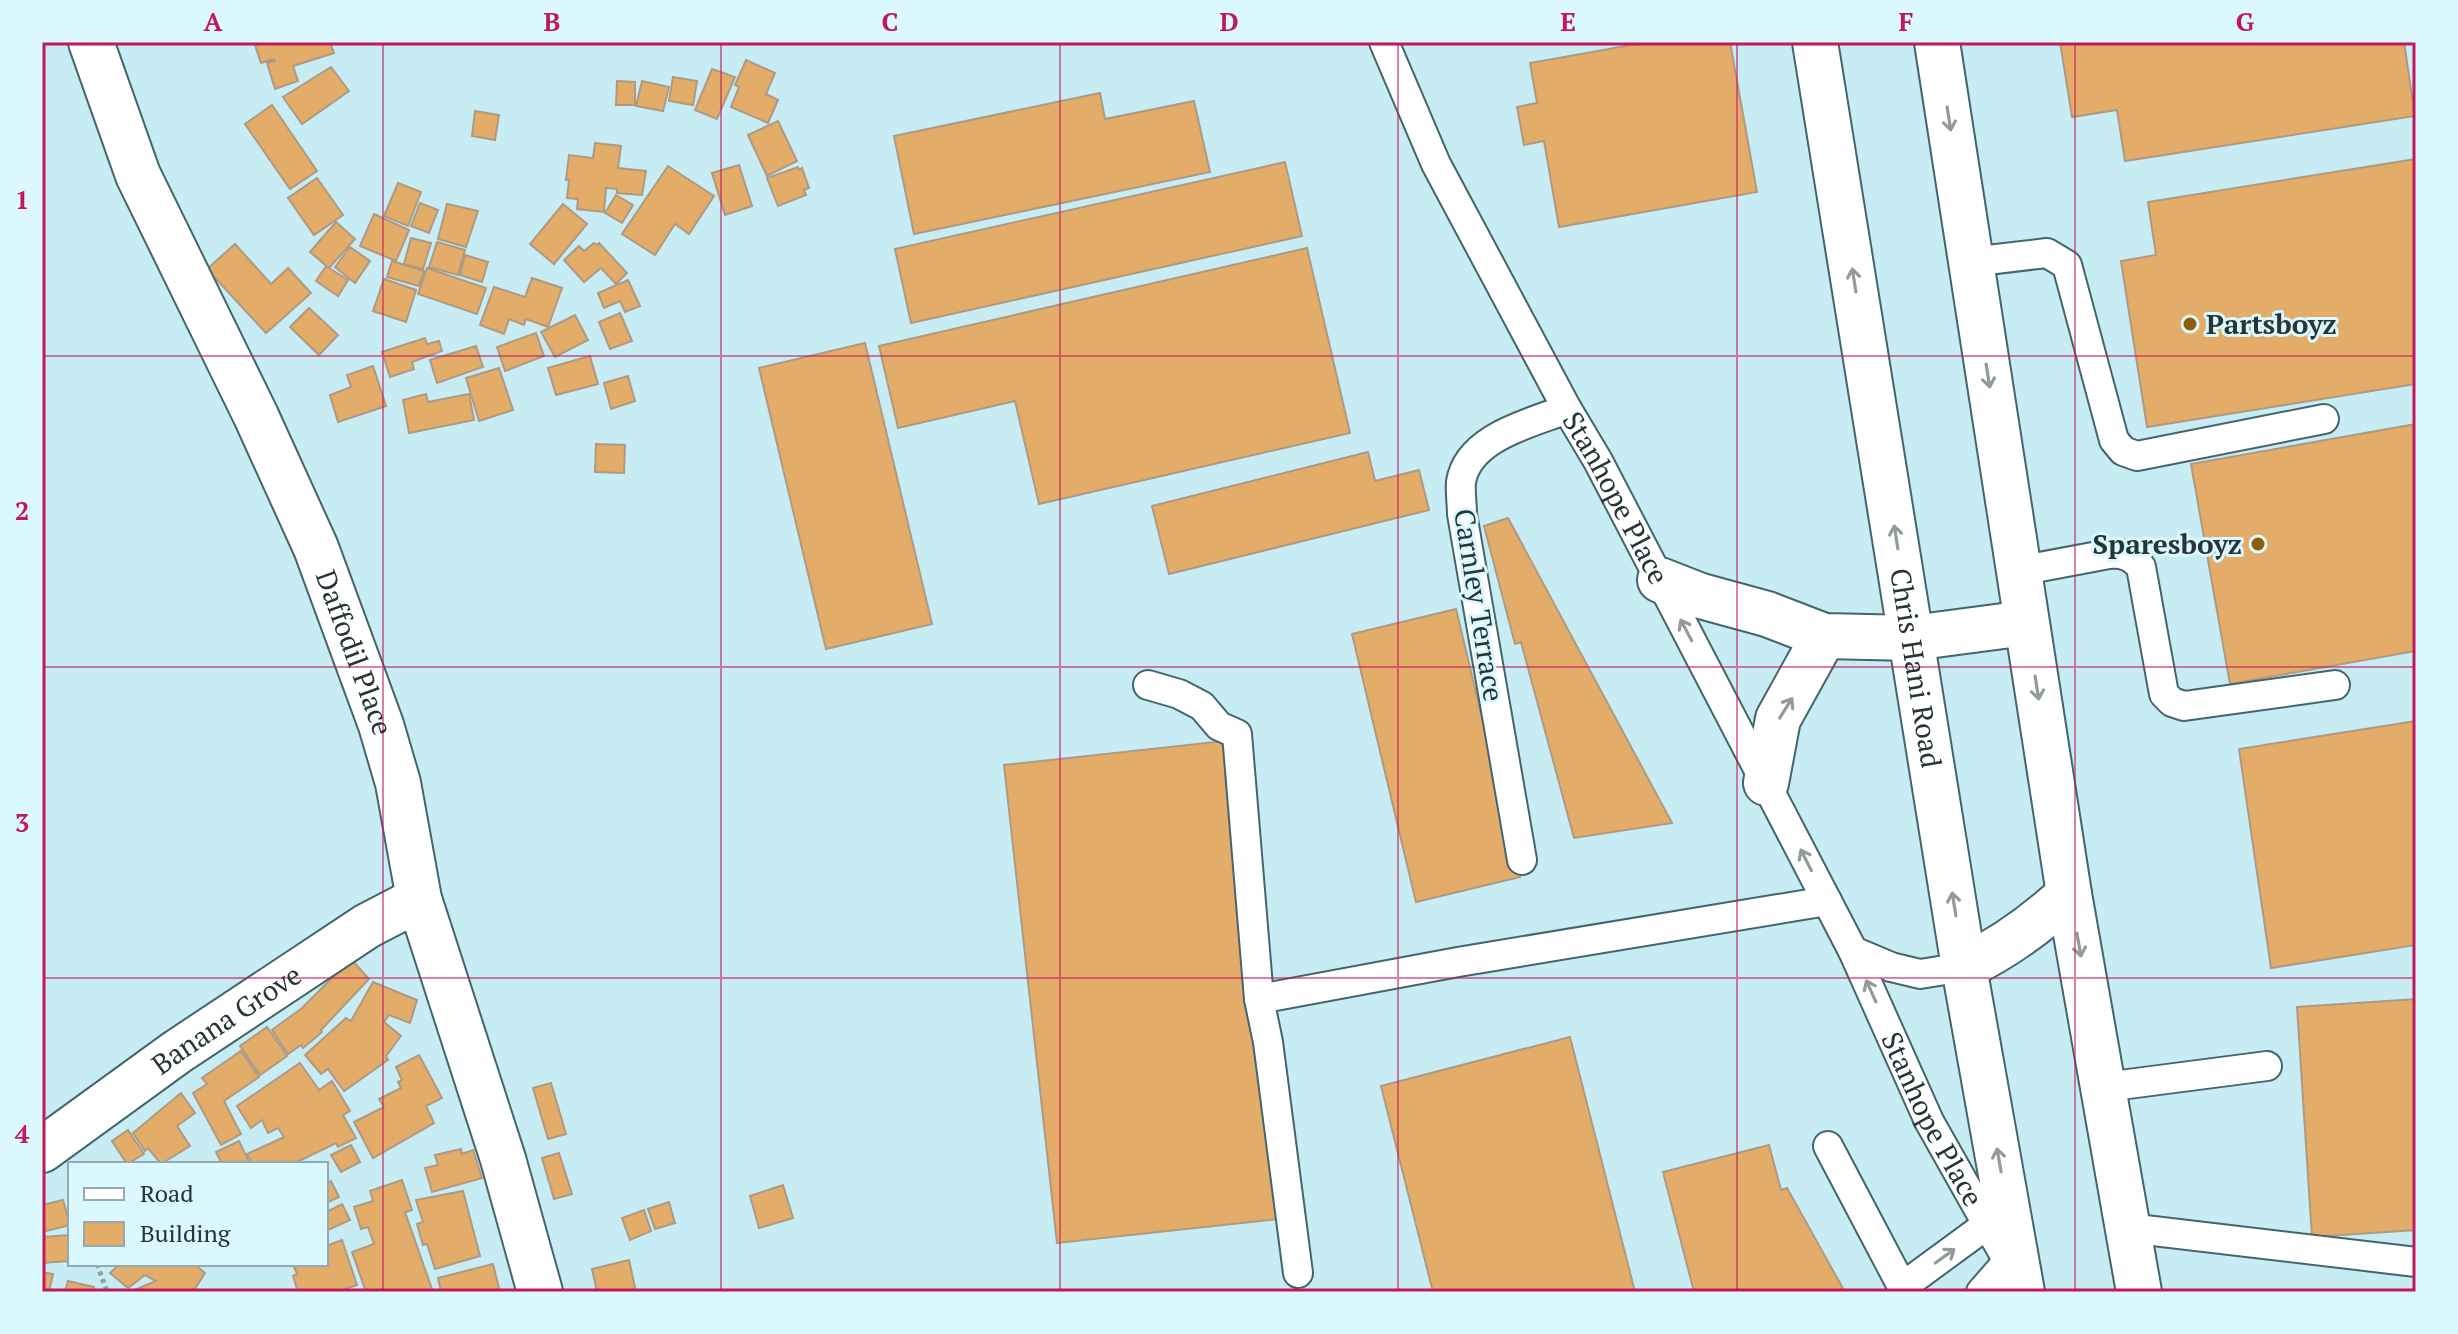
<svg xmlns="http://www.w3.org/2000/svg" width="2458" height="1334" font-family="'PT Serif',serif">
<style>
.building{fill:#e4ac69;stroke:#ae9a83;stroke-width:2}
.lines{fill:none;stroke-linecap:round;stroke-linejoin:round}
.service-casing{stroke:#44656c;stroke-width:32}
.minor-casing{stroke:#44656c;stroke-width:48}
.primary-casing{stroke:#44656c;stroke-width:48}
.path{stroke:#87a3a8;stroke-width:5;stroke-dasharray:4 4;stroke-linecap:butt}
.service{stroke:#fff;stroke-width:28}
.minor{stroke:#fff;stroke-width:44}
.primary{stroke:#fff;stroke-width:44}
.oneway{stroke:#929a9c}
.grid{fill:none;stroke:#c2185b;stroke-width:2;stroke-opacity:0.55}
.poi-dot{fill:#8f5c0b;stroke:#daf8fe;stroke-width:3}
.labels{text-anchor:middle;stroke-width:6;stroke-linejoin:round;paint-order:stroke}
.poi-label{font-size:28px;font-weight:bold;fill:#263538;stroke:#daf8fe;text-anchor:start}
.street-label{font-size:28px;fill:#263538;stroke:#daf8fe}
.neatline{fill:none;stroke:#c2185b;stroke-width:3}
.grid-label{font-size:26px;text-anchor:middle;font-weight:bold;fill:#c2185b}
</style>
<rect width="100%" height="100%" fill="#c7ecf3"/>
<!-- building -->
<g class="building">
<polygon points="254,42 330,42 334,53 293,66 298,81 275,89 267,63 275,61 274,59 261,63"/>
<polygon points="1648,42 1730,42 1757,192 1559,227 1544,141 1524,145 1517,107 1537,103 1530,63"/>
<polygon points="2060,42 2404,42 2415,116 2125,161 2117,110 2072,117"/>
<polygon points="746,60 775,73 766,94 778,100 768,123 731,107 739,87 735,85"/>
<polygon points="331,67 349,91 302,124 283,97"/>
<polygon points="712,69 735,77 717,119 695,110"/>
<polygon points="673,77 697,81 693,105 669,101"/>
<polygon points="617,81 635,82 635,105 616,105"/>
<polygon points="642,81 669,87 663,111 636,106"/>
<polygon points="1100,93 1105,119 1194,101 1210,172 914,234 894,136"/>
<polygon points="272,105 317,171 290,189 245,124"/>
<polygon points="475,111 499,115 495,140 472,136"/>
<polygon points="778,121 797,161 767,176 748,135"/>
<polygon points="595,143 621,146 618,168 646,171 642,195 617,193 617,189 606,188 604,212 577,209 578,199 567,198 569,180 566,180 569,155 593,158"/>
<polygon points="2416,159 2416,384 2147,427 2121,261 2156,255 2148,202"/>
<polygon points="1285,162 1302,236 911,323 895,249"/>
<polygon points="739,165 752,206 725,215 712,173"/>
<polygon points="668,166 714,196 689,234 675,224 655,255 622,234"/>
<polygon points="798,167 799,170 802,168 809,188 804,190 806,195 778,206 767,178"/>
<polygon points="317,178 343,215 314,235 288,198"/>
<polygon points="398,183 421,192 408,226 384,216"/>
<polygon points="616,195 633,205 622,223 605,213"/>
<polygon points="420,203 438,210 429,233 411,226"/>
<polygon points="447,204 478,211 466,247 438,239"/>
<polygon points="563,204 587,224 554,264 530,244"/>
<polygon points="374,214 409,230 396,261 360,246"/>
<polygon points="336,222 355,239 329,268 310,252"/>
<polygon points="411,238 431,243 423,269 404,264"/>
<polygon points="437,242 465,250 458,275 429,267"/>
<polygon points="594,243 597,245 599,243 627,273 616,284 601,268 584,282 564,260 579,246 584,251"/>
<polygon points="235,244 271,284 288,268 311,293 266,333 207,269"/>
<polygon points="350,247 370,261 355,283 335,267"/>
<polygon points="1307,248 1350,433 1039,504 1015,401 898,428 879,346"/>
<polygon points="465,255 488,262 482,282 460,275"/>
<polygon points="392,261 424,271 419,286 387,277"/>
<polygon points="326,266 348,280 338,296 316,281"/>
<polygon points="427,268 486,288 477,314 418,294"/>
<polygon points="532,278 562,288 548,327 526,319 524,325 509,319 504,334 480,325 494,287 525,297"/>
<polygon points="384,279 416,290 406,322 373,311"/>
<polygon points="628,280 640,306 625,312 620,301 604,308 598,293"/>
<polygon points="309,308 338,335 319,355 290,327"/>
<polygon points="620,313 632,341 610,349 599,322"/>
<polygon points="575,315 588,340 555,357 541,332"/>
<polygon points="536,333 544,356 505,371 497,347"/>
<polygon points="425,338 427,344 439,341 442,351 412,362 414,369 390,377 382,352"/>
<polygon points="865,343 932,624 826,649 759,368"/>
<polygon points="476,346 483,367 437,383 430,360"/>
<polygon points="590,356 598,384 556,395 548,368"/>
<polygon points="373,366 386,406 338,422 330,395 351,387 347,375"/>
<polygon points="499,368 513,410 479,421 466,378"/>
<polygon points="628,376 635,401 611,409 604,383"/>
<polygon points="426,394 428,402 469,394 474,420 409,433 403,400"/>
<polygon points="2416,424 2416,651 2230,684 2191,464"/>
<polygon points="596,444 625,445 624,473 595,472"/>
<polygon points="1368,452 1375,481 1419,470 1429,510 1169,574 1152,506"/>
<polygon points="1508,518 1672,823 1574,838 1521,642 1515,644 1484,526"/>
<polygon points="1456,609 1520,877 1416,902 1352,634"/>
<polygon points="2416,721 2416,945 2271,968 2239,749"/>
<polygon points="1224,741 1278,1219 1057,1243 1004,765"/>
<polygon points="351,959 369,979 321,1030 322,1032 303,1048 301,1045 288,1054 272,1030 302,1008"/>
<polygon points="373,982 417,1000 410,1023 389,1015 384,1022 401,1036 386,1056 388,1060 344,1091 328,1069 321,1074 305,1055 346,1018 351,1021"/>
<polygon points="2416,999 2416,1230 2312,1237 2297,1007"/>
<polygon points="267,1027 287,1056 260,1075 240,1046"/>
<polygon points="1570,1037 1635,1292 1433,1292 1381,1086"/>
<polygon points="241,1051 259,1077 224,1101 241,1134 221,1145 193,1093 207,1084 202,1078"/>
<polygon points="419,1055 442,1098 426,1106 434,1123 373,1158 354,1122 384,1107 379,1099 401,1088 398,1082 402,1080 396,1067"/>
<polygon points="300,1063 319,1090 332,1081 350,1111 343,1115 356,1138 338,1147 336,1143 293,1164 253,1164 247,1154 284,1137 278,1128 268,1133 262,1120 251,1128 237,1106"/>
<polygon points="551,1083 566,1134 548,1139 533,1088"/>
<polygon points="181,1093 195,1113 177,1126 190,1146 161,1164 148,1148 145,1151 133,1133"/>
<polygon points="128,1130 144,1154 127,1164 112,1141"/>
<polygon points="239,1141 250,1164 222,1164 216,1152"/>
<polygon points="351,1145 360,1162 341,1172 331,1155"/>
<polygon points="1769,1145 1781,1190 1787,1188 1845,1292 1694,1292 1663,1172"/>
<polygon points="461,1149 462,1154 473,1150 482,1178 432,1192 425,1168 438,1165 435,1155"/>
<polygon points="559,1153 572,1194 554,1199 542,1158"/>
<polygon points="402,1180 412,1210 405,1212 433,1292 366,1292 352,1252 374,1244 368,1227 361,1229 354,1207 373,1201 370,1191"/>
<polygon points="331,1181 339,1197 326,1203 326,1184"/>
<polygon points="783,1185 793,1218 759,1228 750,1196"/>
<polygon points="463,1191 480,1256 435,1269 427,1244 423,1245 417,1224 423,1222 416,1200"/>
<polygon points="63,1200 70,1225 42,1232 42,1205"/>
<polygon points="669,1202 675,1223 655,1229 648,1209"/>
<polygon points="342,1204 350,1220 326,1231 326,1212"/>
<polygon points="644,1210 651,1231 630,1240 622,1218"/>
<polygon points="70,1235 70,1261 42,1263 42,1237"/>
<polygon points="342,1240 357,1285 336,1292 298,1292 293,1276 297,1274 293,1264 326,1264 326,1246"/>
<polygon points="629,1260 636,1292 597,1292 592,1269"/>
<polygon points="120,1264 194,1264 205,1273 193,1292 130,1292 156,1281 145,1275 128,1288 110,1273"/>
<polygon points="493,1264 500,1292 441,1292 438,1278"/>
<polygon points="42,1272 53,1274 49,1292 42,1292"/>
<polygon points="68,1281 94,1287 93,1292 65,1292"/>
</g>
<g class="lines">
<defs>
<g id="service">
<path id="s1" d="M1384,42L1436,164L1567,409L1598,461L1853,951L1891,967L1920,974L1964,967"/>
<polyline points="1970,262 2047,253 2067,265 2114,440 2123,451 2137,456 2324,419"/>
<path d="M2018,571L2109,554C2124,553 2131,556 2141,567L2164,694L2172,702L2184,706L2335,685"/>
<polyline points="1148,685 1179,694 1202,706 1219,726 1237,734 1259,999"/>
<path d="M1522,860L1462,514C1462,504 1460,492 1461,482C1468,437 1531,423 1567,409"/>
<path id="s2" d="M1853,951L1929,1121L2005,1256"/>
<polyline points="2105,1087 2267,1066"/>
<polyline points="1828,1146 1905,1292"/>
<polyline points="2128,1228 2416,1262"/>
<polyline points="1298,1273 1268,1042 1259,999 1458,962 1827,901"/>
<polyline points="1902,1287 1988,1224"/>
<polyline points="1981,1292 2008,1261"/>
</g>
<g id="minor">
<path id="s3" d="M91,42L138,175L256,416L316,548L381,725L398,783L419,899L503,1159L540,1292"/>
<path id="s4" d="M42,1150L177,1052L367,926L419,899"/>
</g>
<g id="primary">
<path id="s5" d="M1815,42L1964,967L2022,1292"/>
<polyline points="1937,42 2069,894 2139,1292"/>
<polyline points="1660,580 1701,596 1767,614 1824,636 1912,638 2026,623"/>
<polyline points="1766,783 1778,719 1824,636"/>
<path d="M1964,967C2004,948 2037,924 2069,894"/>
</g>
</defs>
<!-- service casing -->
<use href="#service" class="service-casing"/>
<!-- minor casing -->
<use href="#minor" class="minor-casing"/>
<!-- primary casing -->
<use href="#primary" class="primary-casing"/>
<!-- path -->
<polyline class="path" points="97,1264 107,1292"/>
<!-- service -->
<use href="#service" class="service"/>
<!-- minor -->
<use href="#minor" class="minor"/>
<!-- primary -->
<use href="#primary" class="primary"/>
</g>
<!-- one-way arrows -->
<defs><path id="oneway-shaft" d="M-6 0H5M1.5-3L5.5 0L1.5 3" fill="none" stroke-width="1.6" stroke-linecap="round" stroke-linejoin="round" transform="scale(2)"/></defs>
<g class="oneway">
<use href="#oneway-shaft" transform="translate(1949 119) rotate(81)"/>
<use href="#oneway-shaft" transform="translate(1854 280) rotate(-99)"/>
<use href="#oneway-shaft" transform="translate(1988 376) rotate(81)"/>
<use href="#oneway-shaft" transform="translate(1896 537) rotate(-99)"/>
<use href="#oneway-shaft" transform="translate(1686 630) rotate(-118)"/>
<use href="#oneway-shaft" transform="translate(2037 688) rotate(81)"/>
<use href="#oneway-shaft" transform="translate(1786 708) rotate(-58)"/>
<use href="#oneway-shaft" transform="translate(1806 860) rotate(-117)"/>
<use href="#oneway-shaft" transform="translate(1954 904) rotate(-99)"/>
<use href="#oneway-shaft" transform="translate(2079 945) rotate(80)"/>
<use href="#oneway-shaft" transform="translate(1871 991) rotate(-114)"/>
<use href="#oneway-shaft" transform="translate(1999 1160) rotate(-100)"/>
<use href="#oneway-shaft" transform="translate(1945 1256) rotate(-36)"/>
</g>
<!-- grid -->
<path class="grid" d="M383,42V1292M721,42V1292M1060,42V1292M1398,42V1292M1737,42V1292M2075,42V1292M42,356H2416M42,667H2416M42,978H2416"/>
<!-- markers -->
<g class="poi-dot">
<circle cx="2190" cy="324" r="8"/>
<circle cx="2258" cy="544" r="8"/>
</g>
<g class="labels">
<!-- poi labels -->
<g class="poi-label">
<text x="2206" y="334">Partsboyz</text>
<text x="2242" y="554" text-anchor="end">Sparesboyz</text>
</g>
<!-- street labels -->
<g class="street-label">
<text dy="10" stroke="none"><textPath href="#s1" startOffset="512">Stanhope Place</textPath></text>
<text transform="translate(1479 605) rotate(81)" y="10">Carnley Terrace</text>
<text dy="10" stroke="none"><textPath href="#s3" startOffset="666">Daffodil Place</textPath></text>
<text dy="10" stroke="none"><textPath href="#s5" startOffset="634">Chris Hani Road</textPath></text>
<text dy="10" stroke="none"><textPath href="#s4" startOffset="226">Banana Grove</textPath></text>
<text dy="10" stroke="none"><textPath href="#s2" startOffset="186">Stanhope Place</textPath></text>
</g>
</g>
<!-- border -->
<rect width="2458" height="1334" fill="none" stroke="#daf8fe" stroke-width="88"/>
<!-- legend -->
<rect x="68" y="1162" width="260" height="104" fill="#daf8fe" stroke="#92aaaf" stroke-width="2"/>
<rect x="84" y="1188" width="40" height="12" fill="#ffffff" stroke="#92aaaf" stroke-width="2"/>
<text x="140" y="1202" font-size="24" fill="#263538">Road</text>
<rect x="84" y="1222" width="40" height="24" fill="#e4ac69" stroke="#92aaaf" stroke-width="2"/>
<text x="140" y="1242" font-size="24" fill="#263538">Building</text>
<rect x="44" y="44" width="2370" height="1246" class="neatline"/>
<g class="grid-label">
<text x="213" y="31">A</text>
<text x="552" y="31">B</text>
<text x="890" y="31">C</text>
<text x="1229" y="31">D</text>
<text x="1568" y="31">E</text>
<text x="1906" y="31">F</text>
<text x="2245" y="31">G</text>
<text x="22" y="209">1</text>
<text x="22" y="520">2</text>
<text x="22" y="832">3</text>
<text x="22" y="1143">4</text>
</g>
</svg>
